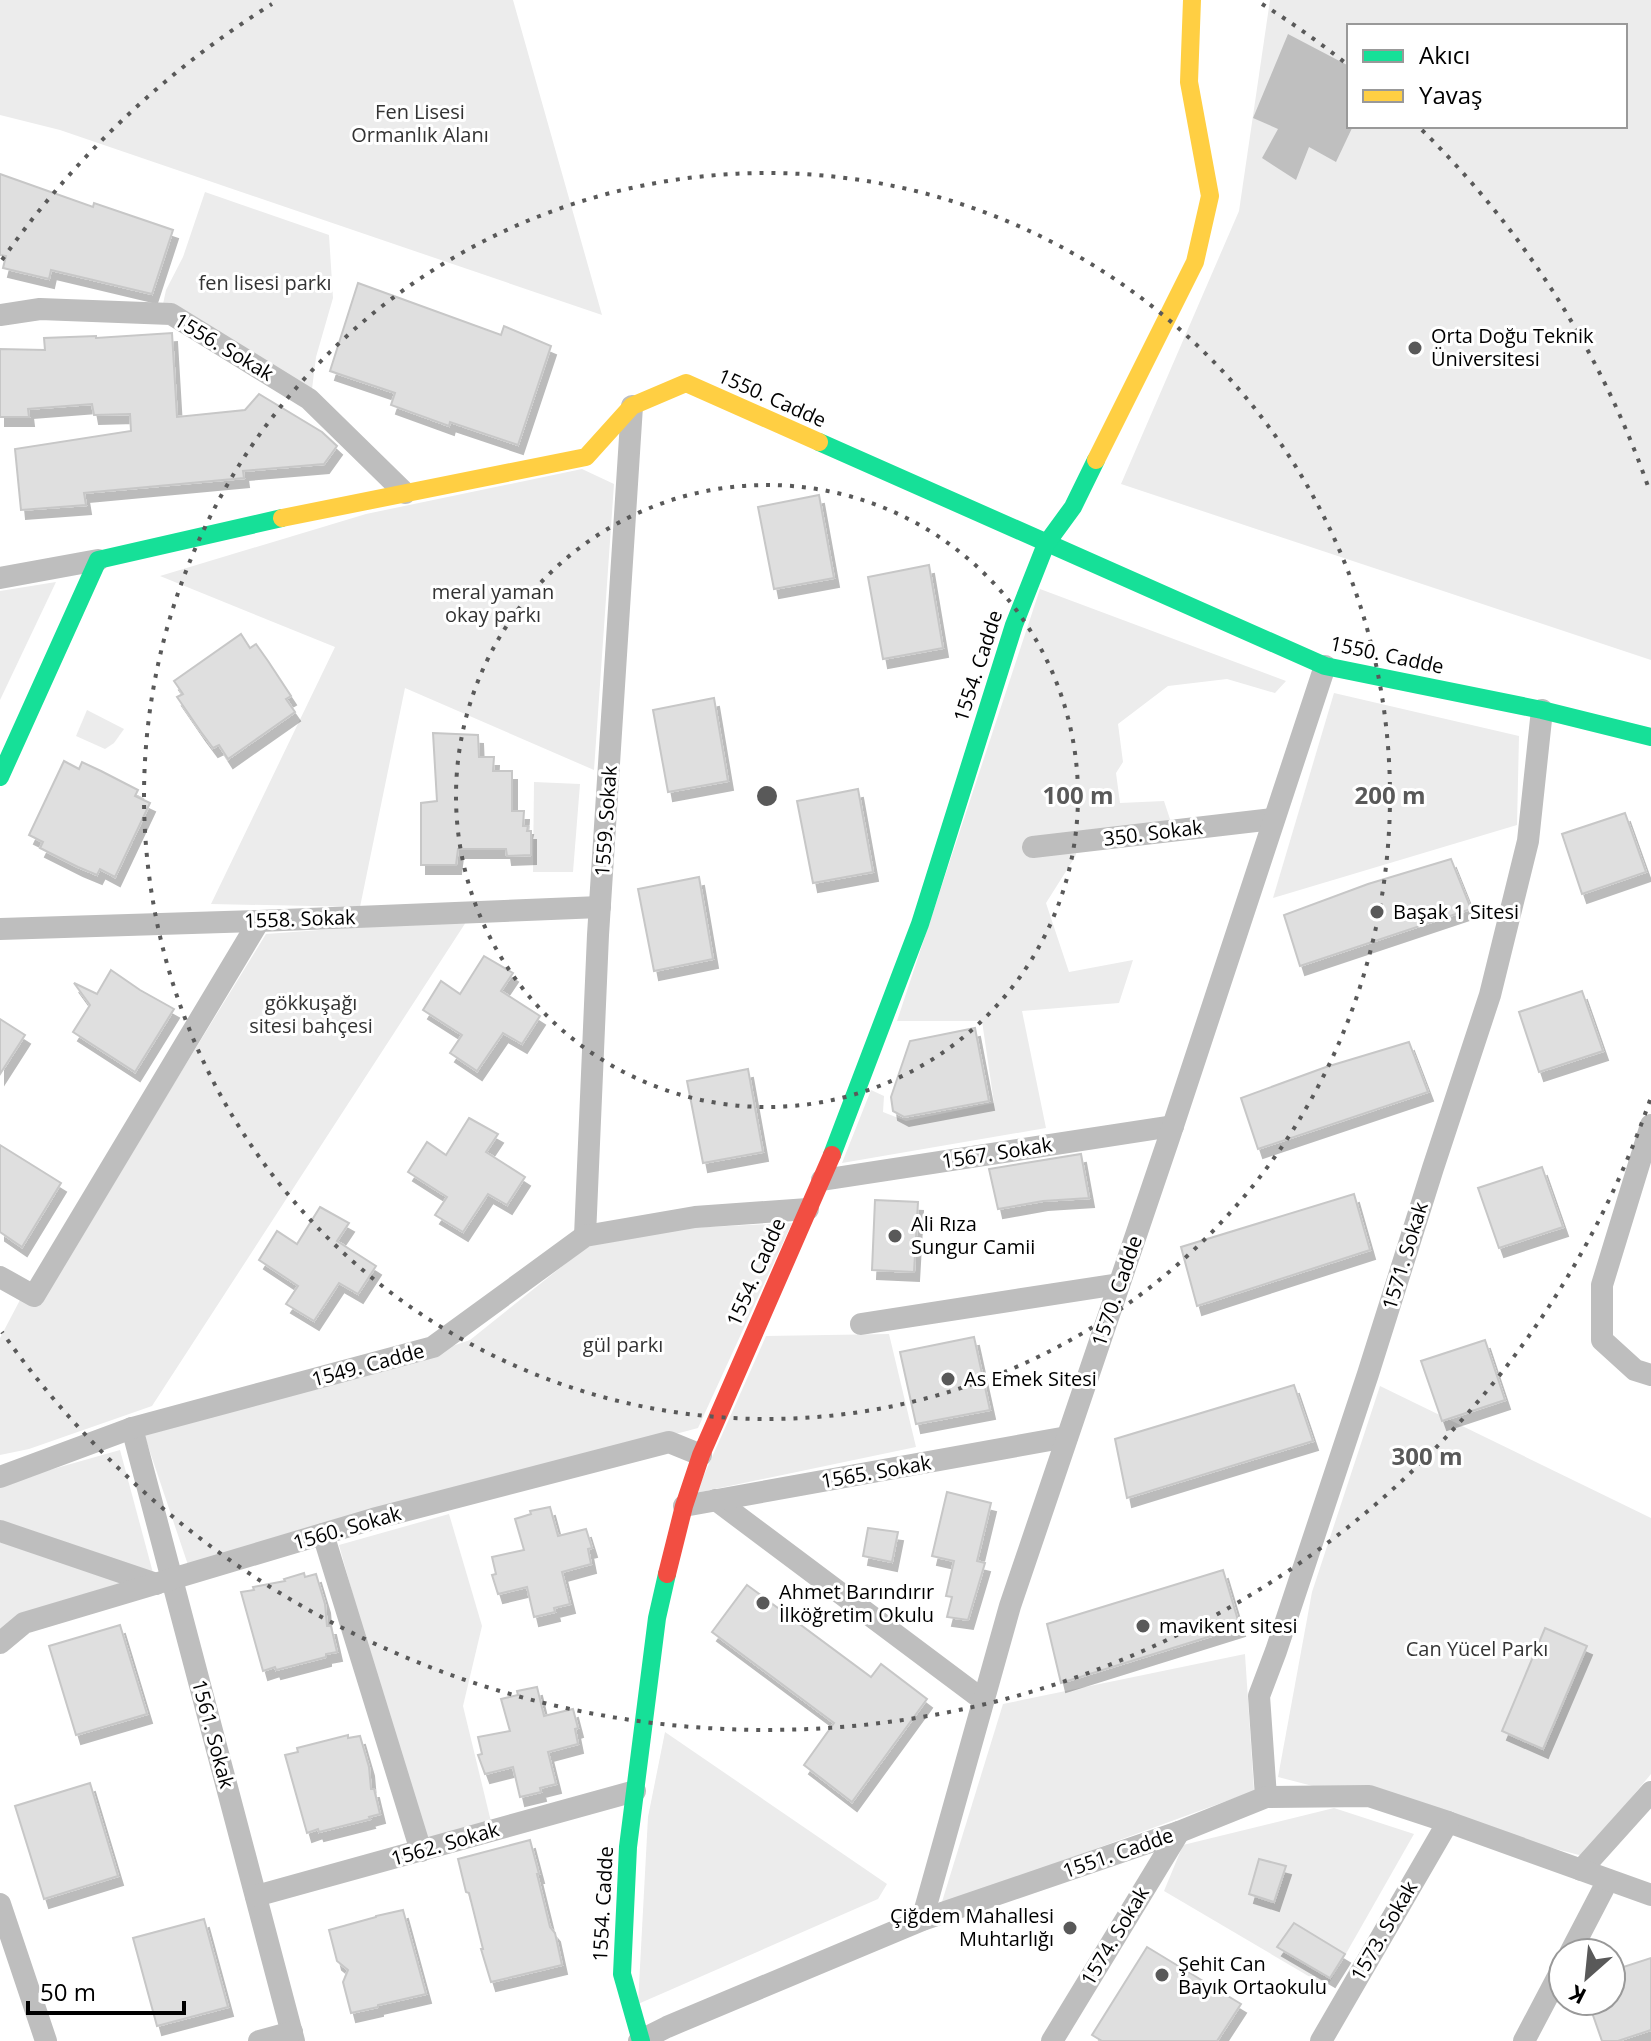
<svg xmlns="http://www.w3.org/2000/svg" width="1651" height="2041" font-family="'Open Sans',sans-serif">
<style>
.green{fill:#ececec;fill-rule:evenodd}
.water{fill:#bfbfbf}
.building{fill:#dfdfdf;stroke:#c7c7c7;stroke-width:2;filter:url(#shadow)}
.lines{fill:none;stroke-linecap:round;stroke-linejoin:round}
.street{stroke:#bebebe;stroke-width:22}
.fast{stroke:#16e098;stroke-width:18}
.slow{stroke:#ffcf43;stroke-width:18}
.jam{stroke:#f24e42;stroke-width:18}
.ring{fill:none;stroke:#595959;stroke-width:4;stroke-dasharray:4 8}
.poi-dot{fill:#595959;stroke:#fff;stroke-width:3}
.labels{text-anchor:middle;stroke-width:6;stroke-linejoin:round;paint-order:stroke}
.park-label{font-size:20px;fill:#333;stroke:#fff}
.poi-label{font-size:20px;fill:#000;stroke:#fff;text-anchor:start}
.street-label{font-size:20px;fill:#000;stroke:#fff}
.centre{fill:#595959;stroke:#fff;stroke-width:4}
.ring-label{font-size:24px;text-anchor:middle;font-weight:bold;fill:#595959;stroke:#fff;stroke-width:6;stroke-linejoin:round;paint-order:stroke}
</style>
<defs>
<filter id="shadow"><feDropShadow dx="5" dy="9" stdDeviation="0" flood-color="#0004"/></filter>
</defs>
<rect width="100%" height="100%" fill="#fff"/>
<!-- green -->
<g class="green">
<polygon points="0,0 513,0 602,315 60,130 0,115"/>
<path d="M1270,0H1651V660L1121,484L1239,211ZM1349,26H1625V126H1349Z"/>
<polygon points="205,192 329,235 333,298 316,357 312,389 163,304 166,290 183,257"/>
<polygon points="582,469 614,484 594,770 405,688 360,907 211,904 335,647 160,576 366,514"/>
<polygon points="56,582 0,700 0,591"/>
<polygon points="1040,589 1286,681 1275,693 1227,679 1168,686 1118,724 1123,762 1116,773 1120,803 1164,801 1174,831 1080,841 1075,857 1046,903 1069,972 1133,960 1119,1003 1022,1011 1046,1128 842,1163 871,1090 884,1096 883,1112 906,1121 994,1103 982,1021 897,1021"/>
<polygon points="1334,693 1519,736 1517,825 1273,898"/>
<polygon points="87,710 124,729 114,743 105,749 76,736"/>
<polygon points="534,782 580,784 573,872 533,872"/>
<polygon points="468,919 152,1406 29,1449 0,1455 0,1338 20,1300 39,1303 266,934"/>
<polygon points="792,1223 698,1428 188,1565 144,1434 370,1374 470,1340 605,1232"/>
<polygon points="889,1334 916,1447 696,1493 766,1336"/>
<polygon points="1380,1386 1651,1518 1651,1774 1583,1856 1278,1777 1312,1592"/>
<polygon points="120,1450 156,1584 0,1640 0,1484"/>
<polygon points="449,1514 482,1626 463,1706 493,1830 424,1850 339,1545"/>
<polygon points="1245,1654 1254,1791 941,1905 1003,1704"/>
<polygon points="665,1732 887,1884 878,1899 638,2004 648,1817"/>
<polygon points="1334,1808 1414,1834 1327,1987 1164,1891 1183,1845"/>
</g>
<!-- water -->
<polygon class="water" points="1288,34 1349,66 1349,126 1353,126 1336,162 1309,147 1296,180 1262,158 1278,129 1253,118"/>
<!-- building -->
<g class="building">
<polygon points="0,174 93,207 94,203 173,230 152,294 51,270 49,279 3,268 6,256 0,255"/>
<polygon points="358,283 501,335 504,326 551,346 518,445 450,422 449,426 391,405 395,393 330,371"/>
<polygon points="172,333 177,417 245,410 259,394 322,432 337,446 324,464 243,471 244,478 84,493 86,505 21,510 15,449 131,431 130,414 94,415 92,404 28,409 29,417 0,417 0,349 45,350 44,338 96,336 96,338"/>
<polygon points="819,495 834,578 774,589 758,507"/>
<polygon points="929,565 943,648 883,659 868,577"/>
<polygon points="241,634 250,648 256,644 268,661 291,696 286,699 295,712 228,759 219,745 213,748 201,732 177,697 183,694 174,681"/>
<polygon points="714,698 728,781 668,792 653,710"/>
<polygon points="433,733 478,735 479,757 494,757 493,771 512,771 512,811 524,811 523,826 528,826 527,831 531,831 531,855 507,856 506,849 458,849 456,865 421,865 421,803 437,801"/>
<polygon points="64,761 79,769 82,762 101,771 138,790 135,796 150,803 115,877 100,869 97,875 78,867 40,848 43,842 29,835"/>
<polygon points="858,789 873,872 813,883 797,801"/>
<polygon points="1625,813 1646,872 1582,894 1562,834"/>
<polygon points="1451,859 1471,909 1300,966 1284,915 1368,884"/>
<polygon points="699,877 713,959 654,971 638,889"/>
<polygon points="484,956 513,973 501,991 540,1016 522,1044 503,1033 477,1071 450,1053 462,1035 423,1010 441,981 460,994"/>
<polygon points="111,970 140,990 174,1009 135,1072 73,1032 90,1005 74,983 97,994"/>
<polygon points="1582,991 1603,1051 1539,1072 1519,1012"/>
<polygon points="0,1019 25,1035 0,1074"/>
<polygon points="975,1028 989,1101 904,1117 893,1111 891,1097 910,1041"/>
<polygon points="1409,1042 1428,1092 1258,1149 1241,1098 1326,1067"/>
<polygon points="748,1069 763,1152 703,1163 687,1081"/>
<polygon points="469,1118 498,1134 486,1152 525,1177 507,1205 488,1194 463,1232 435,1215 447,1197 408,1172 427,1142 446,1155"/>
<polygon points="0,1145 61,1183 22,1247 0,1232"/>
<polygon points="1081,1154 1089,1198 1043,1201 998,1209 989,1169"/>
<polygon points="1542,1167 1563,1227 1499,1248 1478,1188"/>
<polygon points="1354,1194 1370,1250 1197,1306 1181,1247"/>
<polygon points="875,1200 918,1202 914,1272 872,1270"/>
<polygon points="320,1207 349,1223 337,1241 376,1266 358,1294 339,1283 314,1321 286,1304 298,1286 259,1260 277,1231 297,1244"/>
<polygon points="974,1337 990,1410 916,1424 900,1352"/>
<polygon points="1485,1340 1505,1400 1442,1421 1421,1361"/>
<polygon points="1294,1385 1313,1441 1127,1498 1115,1439"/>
<polygon points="947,1492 991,1503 977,1561 985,1563 968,1620 947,1617 952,1597 946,1596 954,1561 932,1556"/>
<polygon points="550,1507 558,1536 586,1529 592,1548 588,1549 591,1564 562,1572 570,1604 554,1608 555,1612 534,1617 527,1587 498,1594 492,1575 496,1574 492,1557 524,1550 515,1519 531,1514 530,1511"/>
<polygon points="868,1528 898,1532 892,1562 863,1556"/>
<polygon points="1223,1570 1240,1627 1061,1683 1047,1624"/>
<polygon points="304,1573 305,1577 316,1574 325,1604 327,1626 331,1626 337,1652 326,1654 326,1657 276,1670 275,1667 263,1671 241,1592 254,1590 253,1587 285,1581 284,1579"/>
<polygon points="747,1585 871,1677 881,1664 927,1699 852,1802 804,1765 834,1723 712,1632"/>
<polygon points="120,1625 147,1714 76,1735 49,1646"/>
<polygon points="1545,1628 1587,1646 1543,1749 1502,1731"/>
<polygon points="537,1687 544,1716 573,1709 578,1728 575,1729 578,1744 548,1752 556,1784 540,1788 541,1792 520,1797 513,1767 485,1774 478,1755 482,1754 478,1737 510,1731 501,1699 518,1695 517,1691"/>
<polygon points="348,1735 348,1738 360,1736 369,1767 371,1789 374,1789 380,1814 369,1817 370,1819 319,1832 318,1829 307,1833 285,1755 298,1752 297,1748"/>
<polygon points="90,1783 118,1876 44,1899 15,1806"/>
<polygon points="530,1840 539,1874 537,1874 550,1927 555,1933 562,1965 491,1982 481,1949 483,1949 469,1893 466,1892 458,1859"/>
<polygon points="1259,1859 1286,1866 1274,1902 1249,1894"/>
<polygon points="403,1910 426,1994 378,2005 378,2007 351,2013 343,1982 348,1970 337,1961 329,1930 376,1917 376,1916"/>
<polygon points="204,1919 228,2007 157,2026 133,1938"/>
<polygon points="1294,1923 1345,1954 1330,1978 1277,1947"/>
<polygon points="1147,1947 1241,2004 1217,2041 1102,2041 1092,2035"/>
<polygon points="1651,1958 1651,2030 1618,2041 1602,2041 1588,2001 1611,2001 1611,1971"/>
</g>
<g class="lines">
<!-- street -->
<g class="street">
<polyline points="0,315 40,309 171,314 309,399 405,493"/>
<polyline points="0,578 98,560"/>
<polyline points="1033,847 1273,819"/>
<polyline points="0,929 259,921 600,907"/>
<polyline points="1651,1125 1602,1285 1602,1340 1635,1370 1651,1375"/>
<polyline points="822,1180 1173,1126"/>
<polyline points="585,1236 598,935 632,406"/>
<polyline points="0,1277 34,1296 259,921"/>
<polyline points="861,1324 1119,1284"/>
<polyline points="132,1428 294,2041"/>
<polyline points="0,1477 132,1428 433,1347 585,1236 695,1217 808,1209"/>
<polyline points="716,1500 983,1700"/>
<polyline points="684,1506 1067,1437"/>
<polyline points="0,1531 156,1584"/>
<polyline points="323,1534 421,1851"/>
<polyline points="0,1643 24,1623 373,1519 669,1442 701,1455"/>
<polyline points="1266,1797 1259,1696 1276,1651 1368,1374 1433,1168 1490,995 1528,841 1542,710"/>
<polyline points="1581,1870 1651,1792"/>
<polyline points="256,1896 635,1791"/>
<polyline points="0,1904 46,2041"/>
<polyline points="922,1920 1010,1606 1169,1138 1325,666"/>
<polyline points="1570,1953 1608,1880"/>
<polyline points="259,2041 292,2032"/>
<polyline points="639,2041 667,2027 922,1920 1179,1832 1266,1797 1369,1796 1448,1822 1651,1895"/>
<polyline points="1052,2041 1179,1832"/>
<polyline points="1321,2041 1448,1822"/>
<polyline points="1524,2041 1563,1967"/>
</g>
<!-- fast -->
<g class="fast">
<polyline points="819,442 1325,666 1542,710 1651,737"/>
<polyline points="0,777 98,560 282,518"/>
<polyline points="832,1155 920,924 1014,625 1046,544 1073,507 1096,460"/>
<polyline points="641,2041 622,1974 628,1847 657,1618 667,1574"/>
</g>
<!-- slow -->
<g class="slow">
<polyline points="1096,460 1195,262 1210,196 1189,82 1192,0"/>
<polyline points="282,518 586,457 632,406 686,383 819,442"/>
</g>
<!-- jam -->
<polyline class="jam" points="667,1574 684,1506 701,1455 832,1155"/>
</g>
<!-- distance rings -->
<g class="ring">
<circle cx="767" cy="796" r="311"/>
<circle cx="767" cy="796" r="623"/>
<path d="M1650 1100A934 934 0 0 1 2 1332M2 260A934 934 0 0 1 272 4M1262 4A934 934 0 0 1 1348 65M1422 130A934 934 0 0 1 1650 492"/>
</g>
<!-- markers -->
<g class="poi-dot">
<circle cx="1415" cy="348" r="8"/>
<circle cx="1377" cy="912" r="8"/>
<circle cx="895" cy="1236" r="8"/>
<circle cx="948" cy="1379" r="8"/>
<circle cx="763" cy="1603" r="8"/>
<circle cx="1143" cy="1626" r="8"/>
<circle cx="1070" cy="1928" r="8"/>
<circle cx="1162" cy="1975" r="8"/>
</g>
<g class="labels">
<!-- park labels -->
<g class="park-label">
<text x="420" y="119">Fen Lisesi<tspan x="420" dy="23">Ormanlık Alanı</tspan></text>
<text x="265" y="290">fen lisesi parkı</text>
<text x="493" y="599">meral yaman<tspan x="493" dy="23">okay parkı</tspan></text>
<text x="311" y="1010">gökkuşağı<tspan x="311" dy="23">sitesi bahçesi</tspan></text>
<text x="623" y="1352">gül parkı</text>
<text x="1477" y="1656">Can Yücel Parkı</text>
</g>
<!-- poi labels -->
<g class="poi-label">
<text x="1431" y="343">Orta Doğu Teknik<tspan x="1431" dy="23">Üniversitesi</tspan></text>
<text x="1393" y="919">Başak 1 Sitesi</text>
<text x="911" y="1231">Ali Rıza<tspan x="911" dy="23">Sungur Camii</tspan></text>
<text x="964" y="1386">As Emek Sitesi</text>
<text x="779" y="1599">Ahmet Barındırır<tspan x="779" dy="23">İlköğretim Okulu</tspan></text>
<text x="1159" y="1633">mavikent sitesi</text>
<text x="1054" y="1923" text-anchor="end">Çiğdem Mahallesi<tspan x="1054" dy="23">Muhtarlığı</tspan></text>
<text x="1178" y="1971">Şehit Can<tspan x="1178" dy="23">Bayık Ortaokulu</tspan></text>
</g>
<!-- street labels -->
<g class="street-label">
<text transform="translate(224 347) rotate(31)" y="7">1556. Sokak</text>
<text transform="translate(772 398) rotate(24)" y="7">1550. Cadde</text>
<text transform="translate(1387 655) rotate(12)" y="7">1550. Cadde</text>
<text transform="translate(978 666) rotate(-72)" y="7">1554. Cadde</text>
<text transform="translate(606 821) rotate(-86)" y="7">1559. Sokak</text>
<text transform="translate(1153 833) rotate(-7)" y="7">350. Sokak</text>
<text transform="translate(300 919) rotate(-2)" y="7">1558. Sokak</text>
<text transform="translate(997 1153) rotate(-9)" y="7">1567. Sokak</text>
<text transform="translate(1405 1256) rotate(-73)" y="7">1571. Sokak</text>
<text transform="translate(756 1272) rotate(-66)" y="7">1554. Cadde</text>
<text transform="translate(1117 1291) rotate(-71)" y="7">1570. Cadde</text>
<text transform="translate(368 1365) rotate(-15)" y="7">1549. Cadde</text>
<text transform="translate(876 1472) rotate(-10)" y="7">1565. Sokak</text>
<text transform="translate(347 1528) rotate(-16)" y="7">1560. Sokak</text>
<text transform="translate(213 1734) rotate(75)" y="7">1561. Sokak</text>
<text transform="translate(445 1844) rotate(-16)" y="7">1562. Sokak</text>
<text transform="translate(1118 1853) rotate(-19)" y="7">1551. Cadde</text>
<text transform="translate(603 1904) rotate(-87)" y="7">1554. Cadde</text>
<text transform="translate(1384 1931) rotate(-60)" y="7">1573. Sokak</text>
<text transform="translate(1115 1936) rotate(-59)" y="7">1574. Sokak</text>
</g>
</g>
<circle cx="767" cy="796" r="12" class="centre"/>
<g class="ring-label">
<text x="1078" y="804">100 m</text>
<text x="1390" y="804">200 m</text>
<text x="1427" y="1465">300 m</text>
</g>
<!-- legend -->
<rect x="1347" y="24" width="280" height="104" fill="#ffffff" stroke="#999999" stroke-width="2"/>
<rect x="1363" y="50" width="40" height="12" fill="#16e098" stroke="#999999" stroke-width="2"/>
<text x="1419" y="64" font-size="24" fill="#000000">Akıcı</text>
<rect x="1363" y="90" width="40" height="12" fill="#ffcf43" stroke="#999999" stroke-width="2"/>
<text x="1419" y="104" font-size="24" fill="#000000">Yavaş</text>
<!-- north arrow -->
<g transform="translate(1587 1977) rotate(207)"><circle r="38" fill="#ffffff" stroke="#999999" stroke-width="2"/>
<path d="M0-6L14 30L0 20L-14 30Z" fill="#595959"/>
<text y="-12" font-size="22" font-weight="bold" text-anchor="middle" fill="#000000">K</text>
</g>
<!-- scale -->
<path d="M28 2001v12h156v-12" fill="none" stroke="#000000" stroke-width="4"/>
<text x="40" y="2001" font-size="24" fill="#000000" stroke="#ffffff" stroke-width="6" paint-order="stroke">50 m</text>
</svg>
